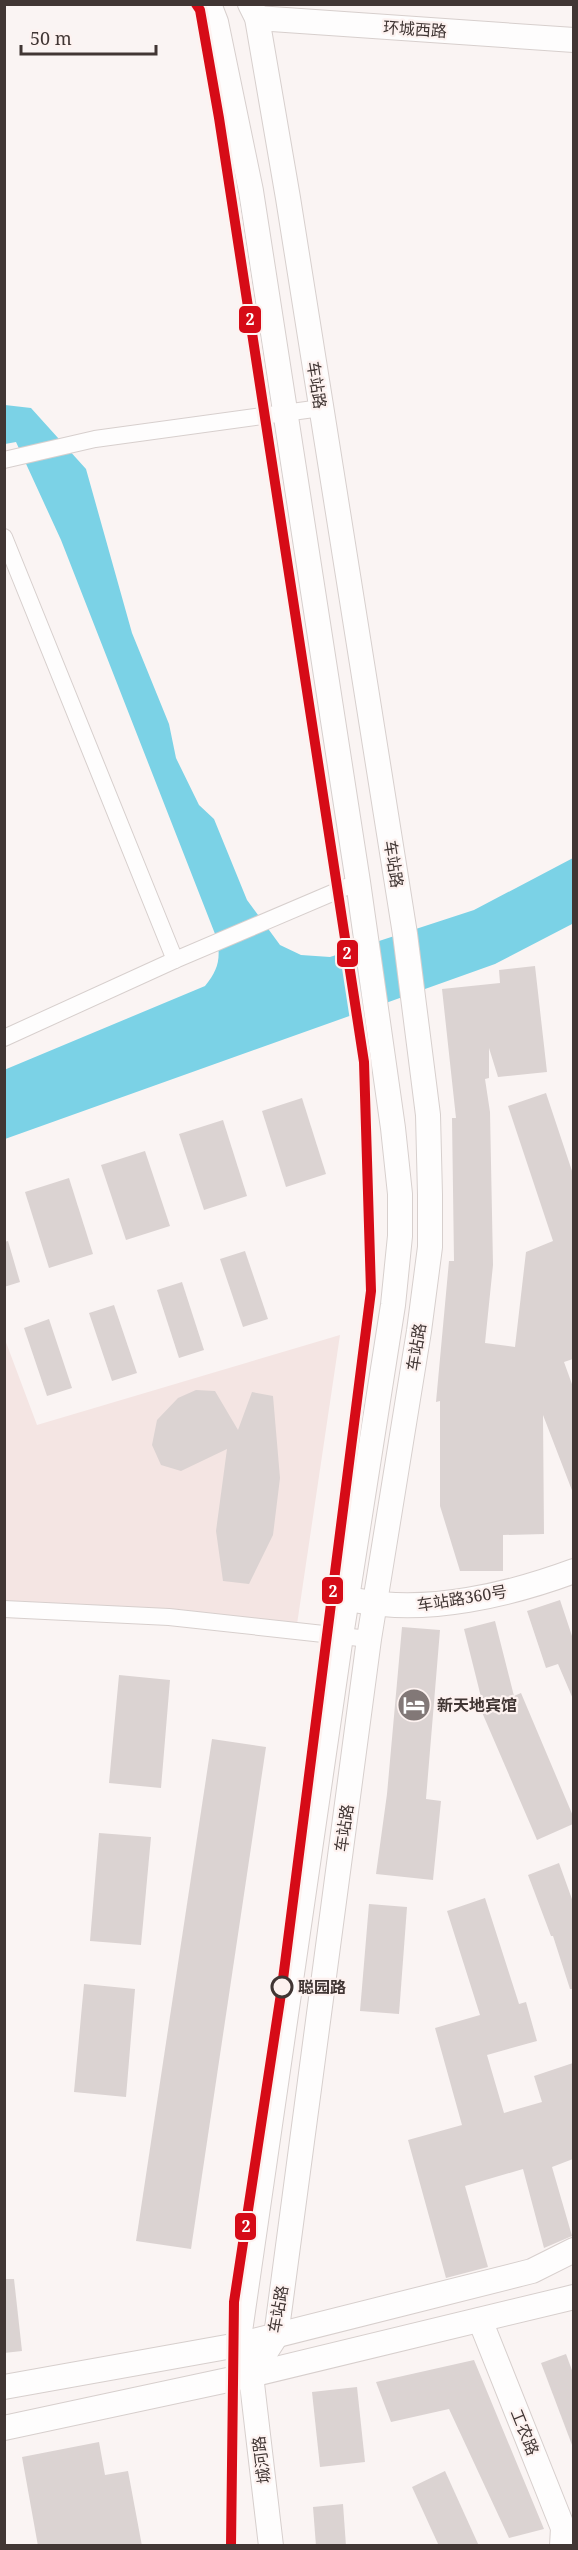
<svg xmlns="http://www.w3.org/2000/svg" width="578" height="2550" font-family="'Noto Serif','Noto Sans SC',serif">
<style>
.built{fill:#f4e5e3}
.water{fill:#7bd2e6}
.building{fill:#dbd3d2}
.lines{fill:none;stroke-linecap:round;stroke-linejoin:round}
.street-casing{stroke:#d7cfcd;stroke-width:18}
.secondary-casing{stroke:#d7cfcd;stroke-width:26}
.street{stroke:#fefdfd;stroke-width:16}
.secondary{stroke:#fefdfd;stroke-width:24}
.metro-1-casing{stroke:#fdf2f0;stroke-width:15}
.metro-1{stroke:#d60b17;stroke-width:10}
.stop-dot{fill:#fdf2f0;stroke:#413634;stroke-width:3}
.labels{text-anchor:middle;stroke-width:4.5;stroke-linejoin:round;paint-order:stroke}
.street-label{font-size:16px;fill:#413634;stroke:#fdf2f0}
.poi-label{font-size:16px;font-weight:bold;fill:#413634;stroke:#fdf2f0;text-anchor:start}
.stop-label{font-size:16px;font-weight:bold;fill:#413634;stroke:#fdf2f0;text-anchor:start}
.line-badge{stroke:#fdf2f0;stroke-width:2}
.badge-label{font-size:16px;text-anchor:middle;font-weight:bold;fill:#fff}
</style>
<rect width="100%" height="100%" fill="#faf4f3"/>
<!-- built -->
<polygon class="built" points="340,1335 296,1631 5,1609 4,1337 37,1425"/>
<!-- water -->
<path class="water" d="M5,405L31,408L86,469L132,633L169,724L176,758L199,805L214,819L247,900L280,945L301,955L330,957L474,910L573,858L574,923L495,964L5,1139L4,1070L205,986C218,970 221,959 217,939L61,540L16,442L5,444Z"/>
<!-- building -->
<g class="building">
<polygon points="535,966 547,1072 498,1077 489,1048 489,1078 485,1079 490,1112 493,1265 485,1343 515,1347 526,1252 553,1241 508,1106 546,1093 573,1174 573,1359 564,1362 573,1387 573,1493 543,1415 544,1534 503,1535 503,1571 460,1571 440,1506 440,1401 436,1402 449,1261 454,1261 452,1118 456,1118 442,989 500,983 499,970"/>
<polygon points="302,1098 326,1174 286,1187 262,1111"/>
<polygon points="223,1120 247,1196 204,1210 179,1134"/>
<polygon points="145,1151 170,1226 126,1240 101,1165"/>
<polygon points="69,1178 93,1254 49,1268 25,1192"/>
<polygon points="8,1241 20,1282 4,1287 4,1242"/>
<polygon points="245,1251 268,1319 243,1327 220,1259"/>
<polygon points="182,1282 204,1350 179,1358 157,1290"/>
<polygon points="114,1305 137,1373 112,1381 89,1313"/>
<polygon points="49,1319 72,1388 47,1396 24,1328"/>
<polygon points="196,1390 215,1391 238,1430 252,1392 273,1396 280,1478 273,1535 249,1584 223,1581 216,1531 227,1449 181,1471 161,1465 152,1445 157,1420 178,1398"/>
<polygon points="560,1600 573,1639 573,1699 558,1664 546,1668 527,1611"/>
<polygon points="495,1621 514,1696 521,1693 573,1816 573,1824 537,1840 481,1710 484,1709 464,1629"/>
<polygon points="402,1627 440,1630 426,1799 441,1801 433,1880 376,1874 387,1794"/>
<polygon points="119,1675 170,1680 161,1788 109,1783"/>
<polygon points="212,1739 266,1747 191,2249 136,2241"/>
<polygon points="99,1833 151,1837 141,1945 90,1941"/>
<polygon points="559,1863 573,1902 573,1989 570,1989 553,1936 551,1936 528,1875"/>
<polygon points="485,1898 519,2004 526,2002 537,2041 487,2055 504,2113 542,2102 534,2076 573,2063 573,2159 552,2167 572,2236 544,2248 523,2169 465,2186 488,2267 446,2278 408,2140 462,2125 435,2028 480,2015 447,1911"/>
<polygon points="369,1904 407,1907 399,2014 360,2011"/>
<polygon points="84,1984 135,1989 126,2097 74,2092"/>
<polygon points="4,2279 14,2279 22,2351 4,2353"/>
<polygon points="566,2354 573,2373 572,2445 541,2363"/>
<polygon points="474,2360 544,2529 509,2538 449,2409 391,2422 376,2382"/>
<polygon points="357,2387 365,2462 320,2467 312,2392"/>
<polygon points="99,2442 105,2475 128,2471 142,2546 38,2546 22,2457"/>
<polygon points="445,2471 479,2546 439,2546 412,2487"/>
<polygon points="343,2504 346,2546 316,2546 313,2507"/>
</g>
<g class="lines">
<defs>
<g id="street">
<polyline points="4,460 95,439 321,408"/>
<polyline points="4,537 175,960"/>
<polyline points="4,1038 175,960 358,882"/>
<polyline points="4,1609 169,1617 369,1639"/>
</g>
<g id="secondary">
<polyline points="209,4 216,22 251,191 358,882 393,1128 400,1194 400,1236 393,1305 341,1636 238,2345 251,2375 271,2546"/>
<polyline points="250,4 257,18 288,198 405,934 428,1115 430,1195 430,1247 419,1331 369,1639 276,2336 251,2375"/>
<polyline points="257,18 574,40"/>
<path d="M360,1601C428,1614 509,1595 574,1571"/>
<polyline points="480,2320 563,2528 562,2546"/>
<polyline points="4,2387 238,2345 532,2271 574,2250"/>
<polyline points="4,2428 251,2375 574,2297"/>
</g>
</defs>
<!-- street casing -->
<use href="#street" class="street-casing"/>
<!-- secondary casing -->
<use href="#secondary" class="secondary-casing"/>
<!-- street -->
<use href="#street" class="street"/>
<!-- secondary -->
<use href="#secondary" class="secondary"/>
<defs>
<polyline id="metro-1" points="196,4 200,10 219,118 364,1062 371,1291 282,1987 234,2302 231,2546"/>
</defs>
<!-- metro-1 casing -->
<use href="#metro-1" class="metro-1-casing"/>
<!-- metro-1 -->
<use href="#metro-1" class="metro-1"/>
</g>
<!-- icons -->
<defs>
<symbol id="hotel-disc" viewBox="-11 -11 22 22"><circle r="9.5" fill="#827877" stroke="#fdf2f0"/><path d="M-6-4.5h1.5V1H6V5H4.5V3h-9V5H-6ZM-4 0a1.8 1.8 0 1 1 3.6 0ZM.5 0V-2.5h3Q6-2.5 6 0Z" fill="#fff"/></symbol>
</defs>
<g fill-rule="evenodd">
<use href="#hotel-disc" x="395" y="1686" width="38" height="38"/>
</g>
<!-- markers -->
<circle class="stop-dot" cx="282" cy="1987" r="10"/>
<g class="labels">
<!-- street labels -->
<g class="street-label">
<text transform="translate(415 29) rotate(4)" y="6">环城西路</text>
<text transform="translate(317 385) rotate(81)" y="6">车站路</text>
<text transform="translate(394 864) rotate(81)" y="6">车站路</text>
<text transform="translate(416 1347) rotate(-81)" y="6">车站路</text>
<text transform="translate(462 1598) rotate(-9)" y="6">车站路360号</text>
<text transform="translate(344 1828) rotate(-82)" y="6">车站路</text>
<text transform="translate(278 2309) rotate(-80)" y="6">车站路</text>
<text transform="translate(525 2432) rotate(68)" y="6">工农路</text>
<text transform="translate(261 2460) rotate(-97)" y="6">城河路</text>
</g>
<!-- poi labels -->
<g class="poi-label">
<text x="437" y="1711">新天地宾馆</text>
</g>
<!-- stop labels -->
<g class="stop-label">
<text x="298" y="1993">聪园路</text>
</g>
</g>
<g class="line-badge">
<rect x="238" y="305" width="24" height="29" rx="6" fill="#d60b17"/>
<rect x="336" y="939" width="23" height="29" rx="6" fill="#d60b17"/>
<rect x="321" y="1576" width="23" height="29" rx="6" fill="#d60b17"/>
<rect x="234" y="2212" width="23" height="29" rx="6" fill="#d60b17"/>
</g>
<g class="badge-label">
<text x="250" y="325">2</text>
<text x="347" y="959">2</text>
<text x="333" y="1597">2</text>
<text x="246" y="2232">2</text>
</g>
<!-- border -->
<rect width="578" height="2550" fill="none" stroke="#413634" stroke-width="12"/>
<!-- scale -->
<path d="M21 45v9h135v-9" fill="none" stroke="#413634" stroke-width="3"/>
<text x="30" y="45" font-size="18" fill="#413634" stroke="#fdf2f0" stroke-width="4.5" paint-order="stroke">50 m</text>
</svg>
